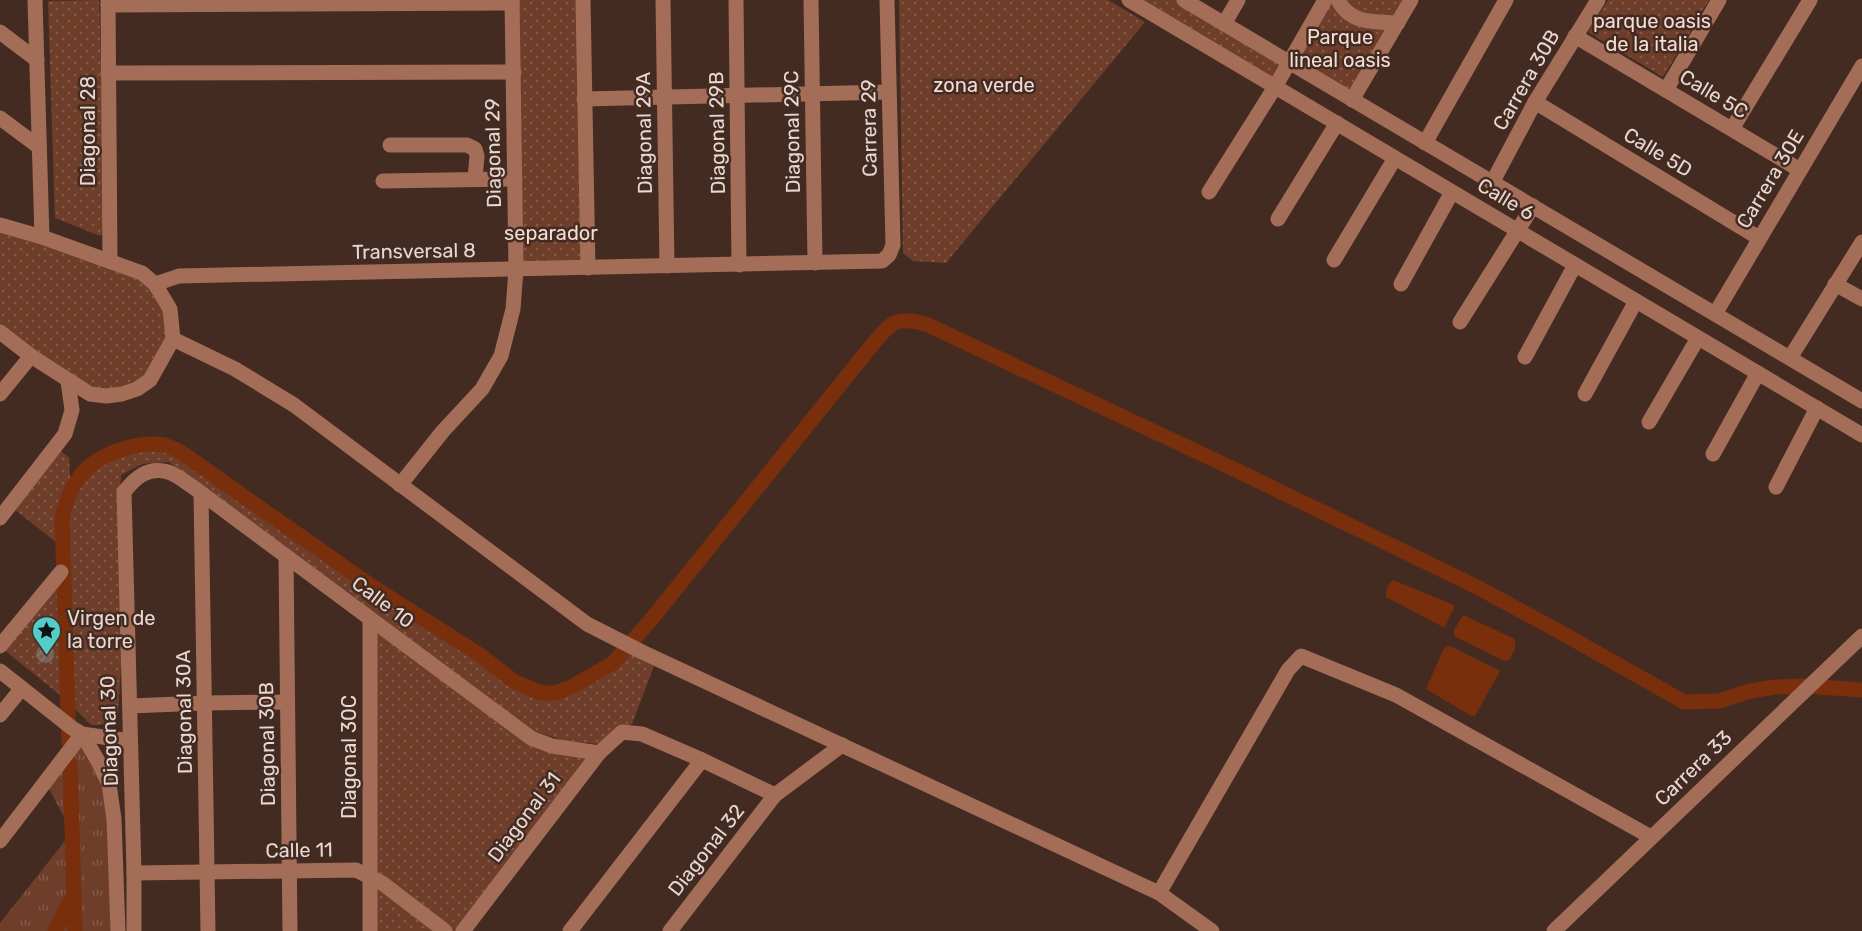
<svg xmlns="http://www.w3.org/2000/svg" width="1862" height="931" font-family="Rubik,sans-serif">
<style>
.grass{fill:url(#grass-tufts)}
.park{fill:url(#park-dots)}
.water{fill:#792f0c}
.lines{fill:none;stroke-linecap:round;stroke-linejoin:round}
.canal{stroke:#792f0c;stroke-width:15}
.building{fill:url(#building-hatch)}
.minor{stroke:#a46d57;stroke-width:15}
.labels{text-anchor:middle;stroke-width:5;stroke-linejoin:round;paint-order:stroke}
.park-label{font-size:20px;fill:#f4ddd4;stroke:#432b22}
.street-label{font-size:20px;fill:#e8d8d2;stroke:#432b22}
.poi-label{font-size:20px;fill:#e8d8d2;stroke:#432b22;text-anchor:start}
</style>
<defs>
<pattern id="grass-tufts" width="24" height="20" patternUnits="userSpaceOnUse" patternTransform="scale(1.5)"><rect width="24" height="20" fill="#6e3e2b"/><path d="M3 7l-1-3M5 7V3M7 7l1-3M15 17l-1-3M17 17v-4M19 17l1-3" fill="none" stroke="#835949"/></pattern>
<pattern id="park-dots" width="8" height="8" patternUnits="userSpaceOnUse" patternTransform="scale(1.5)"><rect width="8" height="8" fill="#6e3e2b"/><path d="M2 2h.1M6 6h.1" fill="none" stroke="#835949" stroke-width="1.8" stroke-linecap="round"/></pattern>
<pattern id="building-hatch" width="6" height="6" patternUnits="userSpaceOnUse" patternTransform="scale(1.5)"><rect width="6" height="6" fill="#7b6055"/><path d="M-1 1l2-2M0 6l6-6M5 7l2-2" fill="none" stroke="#8e766d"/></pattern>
</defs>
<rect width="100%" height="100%" fill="#432b22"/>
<!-- grass -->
<polygon class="grass" points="82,734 109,784 115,931 0,931 0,923 72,832 47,785"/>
<!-- park -->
<g class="park">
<polygon points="99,0 106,231 100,236 55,218 48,1"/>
<polygon points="513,0 580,0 588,268 516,270"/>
<polygon points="899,0 1108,0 1145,22 946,263 913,261 903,253"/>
<polygon points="1129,0 1192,0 1292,58 1275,87"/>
<polygon points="1328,0 1338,8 1394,25 1352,95 1296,57"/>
<polygon points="1343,0 1407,0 1397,18 1358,16"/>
<polygon points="1608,0 1709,0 1663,77 1588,32"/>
<polygon points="0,230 158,281 173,339 150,380 90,394 0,327"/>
<path d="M134,446H165L182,453L368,586L480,655L514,682L525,688L541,694L557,696L572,690L613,667L627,653L654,666L632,724L618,729L599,744L565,741L528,729L169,462L142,464L121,475L120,494L122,648L118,715C111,725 103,725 91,725L71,705L62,532V542L57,543L14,509L61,451L69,458L71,491L81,475L108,455Z"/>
<polygon points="59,577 65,699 3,649"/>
<polygon points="370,619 531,738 599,753 463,931 370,931"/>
</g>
<!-- water -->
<g class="water">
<path d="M1393,580L1454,605V608L1445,626L1443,627L1386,597C1385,591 1388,584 1393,580Z"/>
<polygon points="1463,615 1515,639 1515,649 1509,660 1504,661 1454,636 1454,630"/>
<polygon points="1446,646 1452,647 1500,671 1475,716 1470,715 1426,689 1443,650"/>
</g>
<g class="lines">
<!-- canal -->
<g class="canal">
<path d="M69,742L62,519C65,503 70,489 80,476C97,454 137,440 165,445C171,447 177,450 182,453L370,585L480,655L515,682L541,693H556L573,686L613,663L650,621L872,345C891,322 896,316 926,324L1240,472L1475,586L1562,633L1684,702L1719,701L1750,691L1776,687L1805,686L1862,690"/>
<polyline points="70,763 75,931"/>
<polyline points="55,931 72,897"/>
</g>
</g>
<!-- building -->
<circle class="building" cx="45" cy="654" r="9"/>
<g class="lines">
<!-- minor -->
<g class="minor">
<polyline points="35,0 42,237"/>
<polyline points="108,0 110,261"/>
<polyline points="583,0 588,268"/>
<polyline points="663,0 667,266"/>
<polyline points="736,0 739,265"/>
<polyline points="811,0 815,263"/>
<polyline points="1129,0 1862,435"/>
<polyline points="1184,0 1862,401"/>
<path d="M1338,0C1350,24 1374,22 1398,23"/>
<polyline points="108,5 512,3"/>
<polyline points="1224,24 1238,0"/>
<polyline points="0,32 37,60"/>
<polyline points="1575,36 1800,170"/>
<polyline points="108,73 514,72"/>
<polyline points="1666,90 1719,0"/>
<polyline points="584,99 889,92"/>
<polyline points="1352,100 1411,0"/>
<polyline points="1535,102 1759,238"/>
<polyline points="0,118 39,147"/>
<polyline points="1732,129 1810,0"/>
<polyline points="1425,143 1506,0"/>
<polyline points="390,145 467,145 475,149 477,156 475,179"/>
<polyline points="383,181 515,179"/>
<polyline points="1492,183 1535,102 1598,0"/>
<polyline points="1209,192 1275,87 1325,0"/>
<polyline points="1278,219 1337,123"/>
<polyline points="0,225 42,237 142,273 155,284 170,309 173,339 150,380 137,389 122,394 106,396 90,394 31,356 0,332"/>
<polyline points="1334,260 1395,158"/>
<polyline points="155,284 179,276 882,261 889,255 893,245 887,0"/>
<polyline points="1401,284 1452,192"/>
<polyline points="1835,284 1862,299"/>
<polyline points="1715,314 1862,66"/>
<polyline points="1460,322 1533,206"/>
<polyline points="173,339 235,369 294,405 587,624 642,652 1159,893 1212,931"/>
<polyline points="1525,357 1575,265"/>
<polyline points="1790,358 1862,242"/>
<polyline points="0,394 31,356"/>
<polyline points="1585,394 1636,301"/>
<polyline points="1649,422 1698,338"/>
<polyline points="1713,454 1758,373"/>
<polyline points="400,485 443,431 482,389 501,356 513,309 516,270 512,0"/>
<polyline points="1776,487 1817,408"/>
<polyline points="201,493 208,931"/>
<polyline points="0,518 65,434 72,410 68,381"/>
<polyline points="286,556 290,931"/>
<polyline points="370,619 370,931"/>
<polyline points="0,646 61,572"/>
<polyline points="0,671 72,728 82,734 130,741"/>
<polyline points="130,706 204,703 287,702"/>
<polyline points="0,715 22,688"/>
<polyline points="82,734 98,761 109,784 114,819 118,931"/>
<polyline points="0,841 82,734"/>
<polyline points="134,873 356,870 382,883 445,931"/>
<polyline points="1159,893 1288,670 1301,656 1396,695 1651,837"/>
<path d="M134,931V873L124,492C135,478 148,466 168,472C176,474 185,482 193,487L531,738L552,746L599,753"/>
<polyline points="463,931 599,753 622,732 642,734 702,760 775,795"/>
<polyline points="570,931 702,760"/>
<polyline points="670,931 775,795 842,745"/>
<polyline points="1554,931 1862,636"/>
</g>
</g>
<!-- icons -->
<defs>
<symbol id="sight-pin" viewBox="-11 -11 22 30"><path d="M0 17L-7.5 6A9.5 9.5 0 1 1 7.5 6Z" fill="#53cdc9" stroke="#432b22"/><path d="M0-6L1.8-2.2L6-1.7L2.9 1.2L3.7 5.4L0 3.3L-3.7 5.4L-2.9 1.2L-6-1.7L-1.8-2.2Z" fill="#111"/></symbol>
</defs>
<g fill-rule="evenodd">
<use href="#sight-pin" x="30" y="614" width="33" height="45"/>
</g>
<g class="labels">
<!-- park labels -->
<g class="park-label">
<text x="1652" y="28">parque oasis<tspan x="1652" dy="23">de la italia</tspan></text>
<text x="1340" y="44">Parque<tspan x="1340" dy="23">lineal oasis</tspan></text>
<text x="984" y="92">zona verde</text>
<text x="551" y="240">separador</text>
</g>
<!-- street labels -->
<g class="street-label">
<text transform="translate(1526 80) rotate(-60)" y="7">Carrera 30B</text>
<text transform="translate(1714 94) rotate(31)" y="7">Calle 5C</text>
<text transform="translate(869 128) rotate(-91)" y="7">Carrera 29</text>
<text transform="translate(88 131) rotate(-90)" y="7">Diagonal 28</text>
<text transform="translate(792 132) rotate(-91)" y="7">Diagonal 29C</text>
<text transform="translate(644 133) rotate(-91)" y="7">Diagonal 29A</text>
<text transform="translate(717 133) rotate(-91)" y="7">Diagonal 29B</text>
<text transform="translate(1658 152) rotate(31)" y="7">Calle 5D</text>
<text transform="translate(493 153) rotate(-91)" y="7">Diagonal 29</text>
<text transform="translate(1770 179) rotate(-59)" y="7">Carrera 30E</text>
<text transform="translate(1506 199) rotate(31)" y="7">Calle 6</text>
<text transform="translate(414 251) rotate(-1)" y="7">Transversal 8</text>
<text transform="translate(383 602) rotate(37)" y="7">Calle 10</text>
<text transform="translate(184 712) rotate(-91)" y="7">Diagonal 30A</text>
<text transform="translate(109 731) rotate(-92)" y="7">Diagonal 30</text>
<text transform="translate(267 744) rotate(-91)" y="7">Diagonal 30B</text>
<text transform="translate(349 757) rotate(-90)" y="7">Diagonal 30C</text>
<text transform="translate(1693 768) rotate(-44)" y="7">Carrera 33</text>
<text transform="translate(524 817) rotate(-53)" y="7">Diagonal 31</text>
<text transform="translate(299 850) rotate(-1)" y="7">Calle 11</text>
<text transform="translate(706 850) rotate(-52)" y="7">Diagonal 32</text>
</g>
<!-- poi labels -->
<g class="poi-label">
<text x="67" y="625">Virgen de<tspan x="67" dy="23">la torre</tspan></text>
</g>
</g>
</svg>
